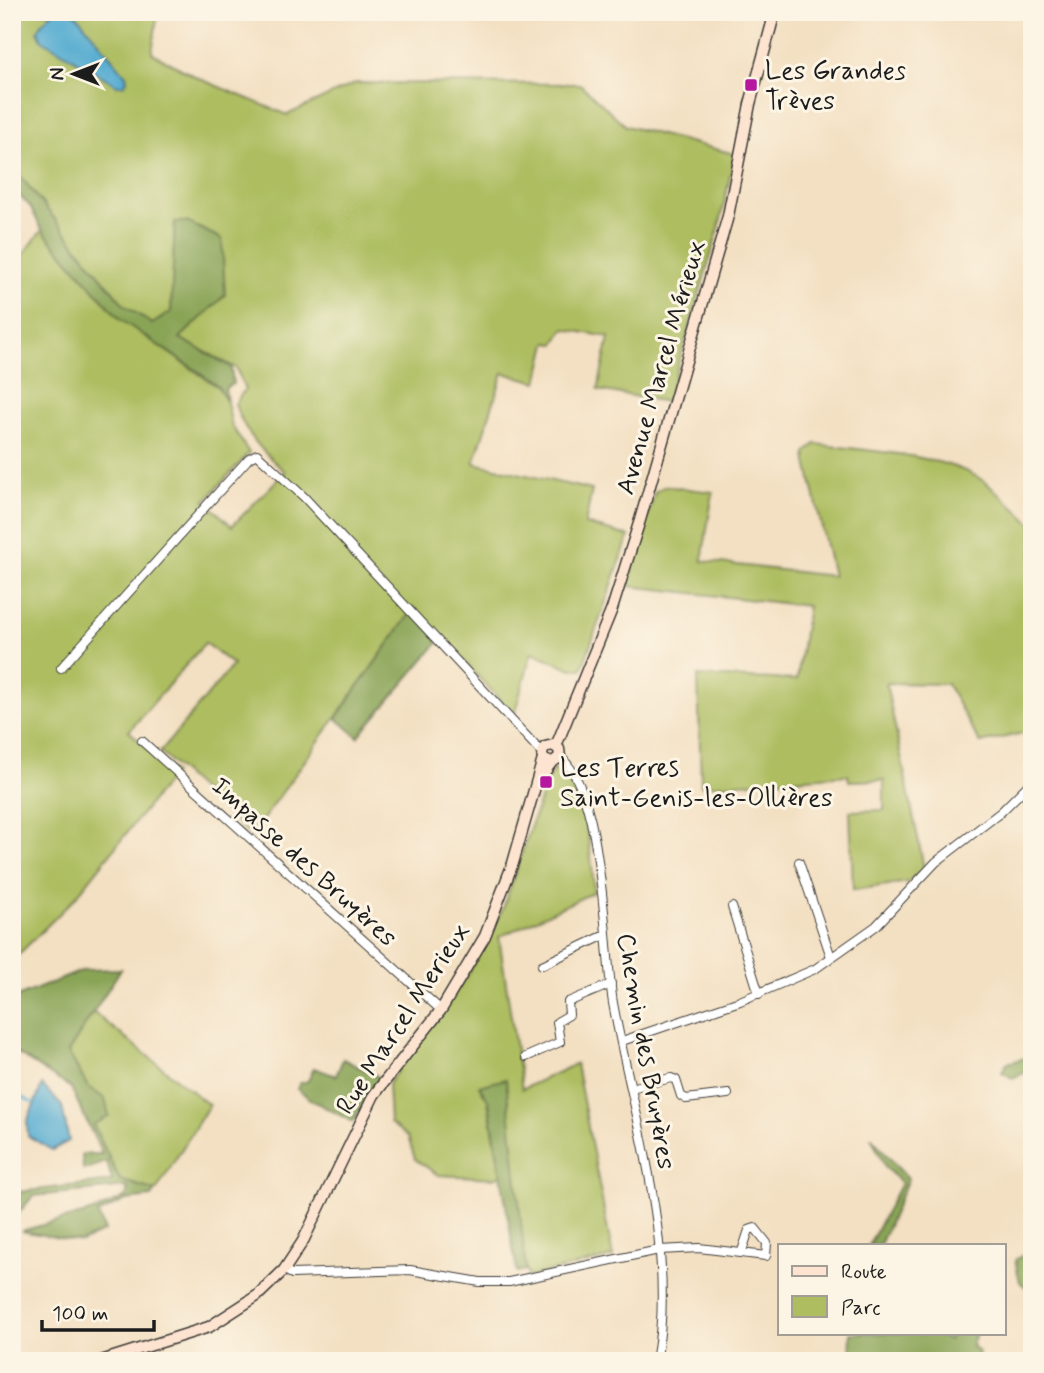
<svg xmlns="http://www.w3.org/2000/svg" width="1044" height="1373" font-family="Mynerve,sans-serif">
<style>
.green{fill:#adbd60;stroke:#646c3e;stroke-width:2}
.forest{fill:#8aa456;stroke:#536039;stroke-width:2}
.water{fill:#54acd1;stroke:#386476;stroke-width:2}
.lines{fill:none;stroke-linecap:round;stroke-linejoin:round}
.stream{stroke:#54acd1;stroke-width:2.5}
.minor-casing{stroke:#3c3935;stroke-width:10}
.secondary-casing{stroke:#3c3935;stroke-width:13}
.minor{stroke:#fff;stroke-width:8}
.secondary{stroke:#fde4d0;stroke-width:10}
.poi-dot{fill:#b5179e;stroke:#fcf5e5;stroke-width:2.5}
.labels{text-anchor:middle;stroke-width:6;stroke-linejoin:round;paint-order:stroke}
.poi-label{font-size:26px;fill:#1c1c1c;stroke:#fcf5e5;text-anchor:start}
.street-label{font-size:26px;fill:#1c1c1c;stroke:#fcf5e5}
</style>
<rect width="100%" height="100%" fill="#fcf5e5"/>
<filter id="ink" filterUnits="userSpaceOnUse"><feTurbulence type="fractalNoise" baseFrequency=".0143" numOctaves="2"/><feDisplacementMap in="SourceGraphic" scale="14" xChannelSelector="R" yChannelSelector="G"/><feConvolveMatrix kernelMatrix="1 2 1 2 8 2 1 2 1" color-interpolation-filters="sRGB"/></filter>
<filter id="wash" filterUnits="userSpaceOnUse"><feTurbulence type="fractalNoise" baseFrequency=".00686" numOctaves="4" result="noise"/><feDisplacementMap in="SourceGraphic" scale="28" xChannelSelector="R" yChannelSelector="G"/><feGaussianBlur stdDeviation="1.57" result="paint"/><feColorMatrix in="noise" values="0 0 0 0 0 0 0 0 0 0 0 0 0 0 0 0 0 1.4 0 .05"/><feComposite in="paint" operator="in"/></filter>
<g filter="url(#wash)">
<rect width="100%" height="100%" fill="#f3dfc1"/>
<!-- green -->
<g class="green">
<path d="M12,12H158L152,53L198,78L287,115L356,83L580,84L626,126L735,154L719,228L667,402L598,390L609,337L564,329L555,344L547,343L538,382L503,373L474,463L592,490L585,524L629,536L582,669H572L532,652L514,715L414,608L251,836L160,752L233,665L205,643L129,731L174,773L75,898L12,961V269L42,230L119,318L218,387L227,402L232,426L249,453L205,501L232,526L285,472C264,453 243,432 235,404L245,389L236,368L179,338L225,295L175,222L171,312L152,325L124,305L12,166Z"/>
<path d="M815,444C863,451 937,453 979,478C998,490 1015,509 1032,524V731L980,743L947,684L886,683L924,868L908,882L853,890L850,811L884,810V780L849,781L848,775L701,786L698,676L797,680L808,606L628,586L655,492L665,486L713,492L702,561L833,576L807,462L806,453Z"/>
<path d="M562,768C587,806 591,848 594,892L499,937L522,1089L576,1064L613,1257L528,1277L488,1102L501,1175L494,1178L438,1175L415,1159L408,1137L390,1123L388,1084L467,976L503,908L544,788L553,771Z"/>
<polygon points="93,1012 209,1105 156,1191 120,1180 93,1124 105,1099 88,1087 68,1052"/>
</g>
<!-- forest -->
<g class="forest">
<polygon points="12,166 124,305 152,324 171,312 175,222 187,222 222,239 225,295 180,338 231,367 233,384 225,388 227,402 218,387 200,373 121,320 42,230 30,206 12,189"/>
<polygon points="414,608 442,638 358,737 336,718"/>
<polygon points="121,969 68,1052 88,1087 105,1099 109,1116 93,1125 120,1180 156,1191 152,1197 126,1200 98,1214 105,1231 81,1242 21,1231 97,1210 126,1197 128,1187 33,1196 17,1215 19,1192 112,1181 107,1162 83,1170 82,1154 102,1154 71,1088 12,1050 12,999 84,970"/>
<polygon points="1032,1056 1032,1070 1012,1078 1002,1072 1007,1063"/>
<polygon points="343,1059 381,1078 368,1092 353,1122 313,1101 297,1089 300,1083 308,1081 314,1068 336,1076"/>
<polygon points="506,1079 526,1270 517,1272 489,1102 479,1086"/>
<polygon points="871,1137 908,1179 880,1245 869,1245 901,1183 886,1168"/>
<polygon points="1032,1250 1032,1293 1020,1282 1015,1260"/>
<polygon points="851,1333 934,1333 948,1340 954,1333 976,1333 972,1346 979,1352 977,1361 850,1361"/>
</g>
<!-- water -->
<g class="water">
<polygon points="53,12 74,12 126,75 127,81 123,85 117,85 42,40 38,31 42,23"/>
<polygon points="42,1085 62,1106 69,1141 52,1150 28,1136 27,1122"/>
</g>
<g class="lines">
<!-- stream -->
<polyline class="stream" points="12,1092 33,1103"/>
</g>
</g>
<g filter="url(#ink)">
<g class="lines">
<defs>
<g id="minor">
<polyline points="61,668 249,458 257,454 304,497 542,753"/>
<polyline points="142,741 441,1010"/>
<path d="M560,757C604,790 604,948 613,1003C633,1113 678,1250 656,1361"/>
<polyline points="799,862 831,957"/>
<polyline points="732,907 759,994"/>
<polyline points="542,965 605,935"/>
<polyline points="622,1041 740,1001 815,969 876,926 936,862 1001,812 1032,781"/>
<polyline points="526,1057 560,1042 557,1022 569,1015 568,1002 611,984"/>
<polyline points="631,1088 671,1078 676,1080 681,1096 686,1099 728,1094"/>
<polyline points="284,1270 292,1274 410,1270 480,1282 509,1282 659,1250 699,1248 766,1256 767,1243 755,1228 749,1230 742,1251"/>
</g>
<g id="secondary">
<polyline points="556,746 612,609 640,520 728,216 750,104 775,12"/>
<polyline points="542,776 551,763 560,757 559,749 553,745 545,747 542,753 543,759 551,763"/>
<polyline points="101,1361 209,1327 257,1296 284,1270 303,1241 374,1095 441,1010 485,936 513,863 543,759"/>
</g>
</defs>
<!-- minor casing -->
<use href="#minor" class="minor-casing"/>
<!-- secondary casing -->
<use href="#secondary" class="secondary-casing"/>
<!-- minor -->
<use href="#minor" class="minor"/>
<!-- secondary -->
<use href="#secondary" class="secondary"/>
</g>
</g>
<!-- markers -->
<g class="poi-dot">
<rect x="744" y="78" width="14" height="14" rx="3.5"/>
<rect x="539" y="775" width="14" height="14" rx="3.5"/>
</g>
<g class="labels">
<!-- poi labels -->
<g class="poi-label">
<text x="765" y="79">Les Grandes<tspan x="765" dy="30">Trèves</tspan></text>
<text x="560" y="776">Les Terres<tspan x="560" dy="30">Saint-Genis-les-Ollières</tspan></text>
</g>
<!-- street labels -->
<g class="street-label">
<text transform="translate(660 367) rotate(-74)" y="9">Avenue Marcel Mérieux</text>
<text transform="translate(305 861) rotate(42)" y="9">Impasse des Bruyères</text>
<text transform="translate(402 1018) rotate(-57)" y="9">Rue Marcel Merieux</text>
<text transform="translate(647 1051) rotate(80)" y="9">Chemin des Bruyères</text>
</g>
</g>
<!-- margin -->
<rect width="1044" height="1373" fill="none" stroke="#fcf5e5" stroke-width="42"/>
<!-- legend -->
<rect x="778" y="1244" width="228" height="91" fill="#fcf5e5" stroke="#a29e95" stroke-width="2"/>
<rect x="792" y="1266" width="35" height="10" fill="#fde4d0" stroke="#a29e95" stroke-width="2"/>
<text x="841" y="1278" font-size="21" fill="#1c1c1c">Route</text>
<rect x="792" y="1296" width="35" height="21" fill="#adbd60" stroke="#a29e95" stroke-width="2"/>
<text x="841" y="1314" font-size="21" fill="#1c1c1c">Parc</text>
<!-- north arrow -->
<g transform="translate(74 74) rotate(270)" stroke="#fcf5e5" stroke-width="5" paint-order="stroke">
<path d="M0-5L12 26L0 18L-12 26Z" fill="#1c1c1c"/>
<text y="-10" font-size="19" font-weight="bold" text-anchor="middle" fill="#1c1c1c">N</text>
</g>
<!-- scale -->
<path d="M42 1320v10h112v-10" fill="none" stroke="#1c1c1c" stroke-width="3.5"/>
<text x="52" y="1320" font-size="21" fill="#1c1c1c" stroke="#fcf5e5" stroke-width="5" paint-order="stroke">100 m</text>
</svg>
